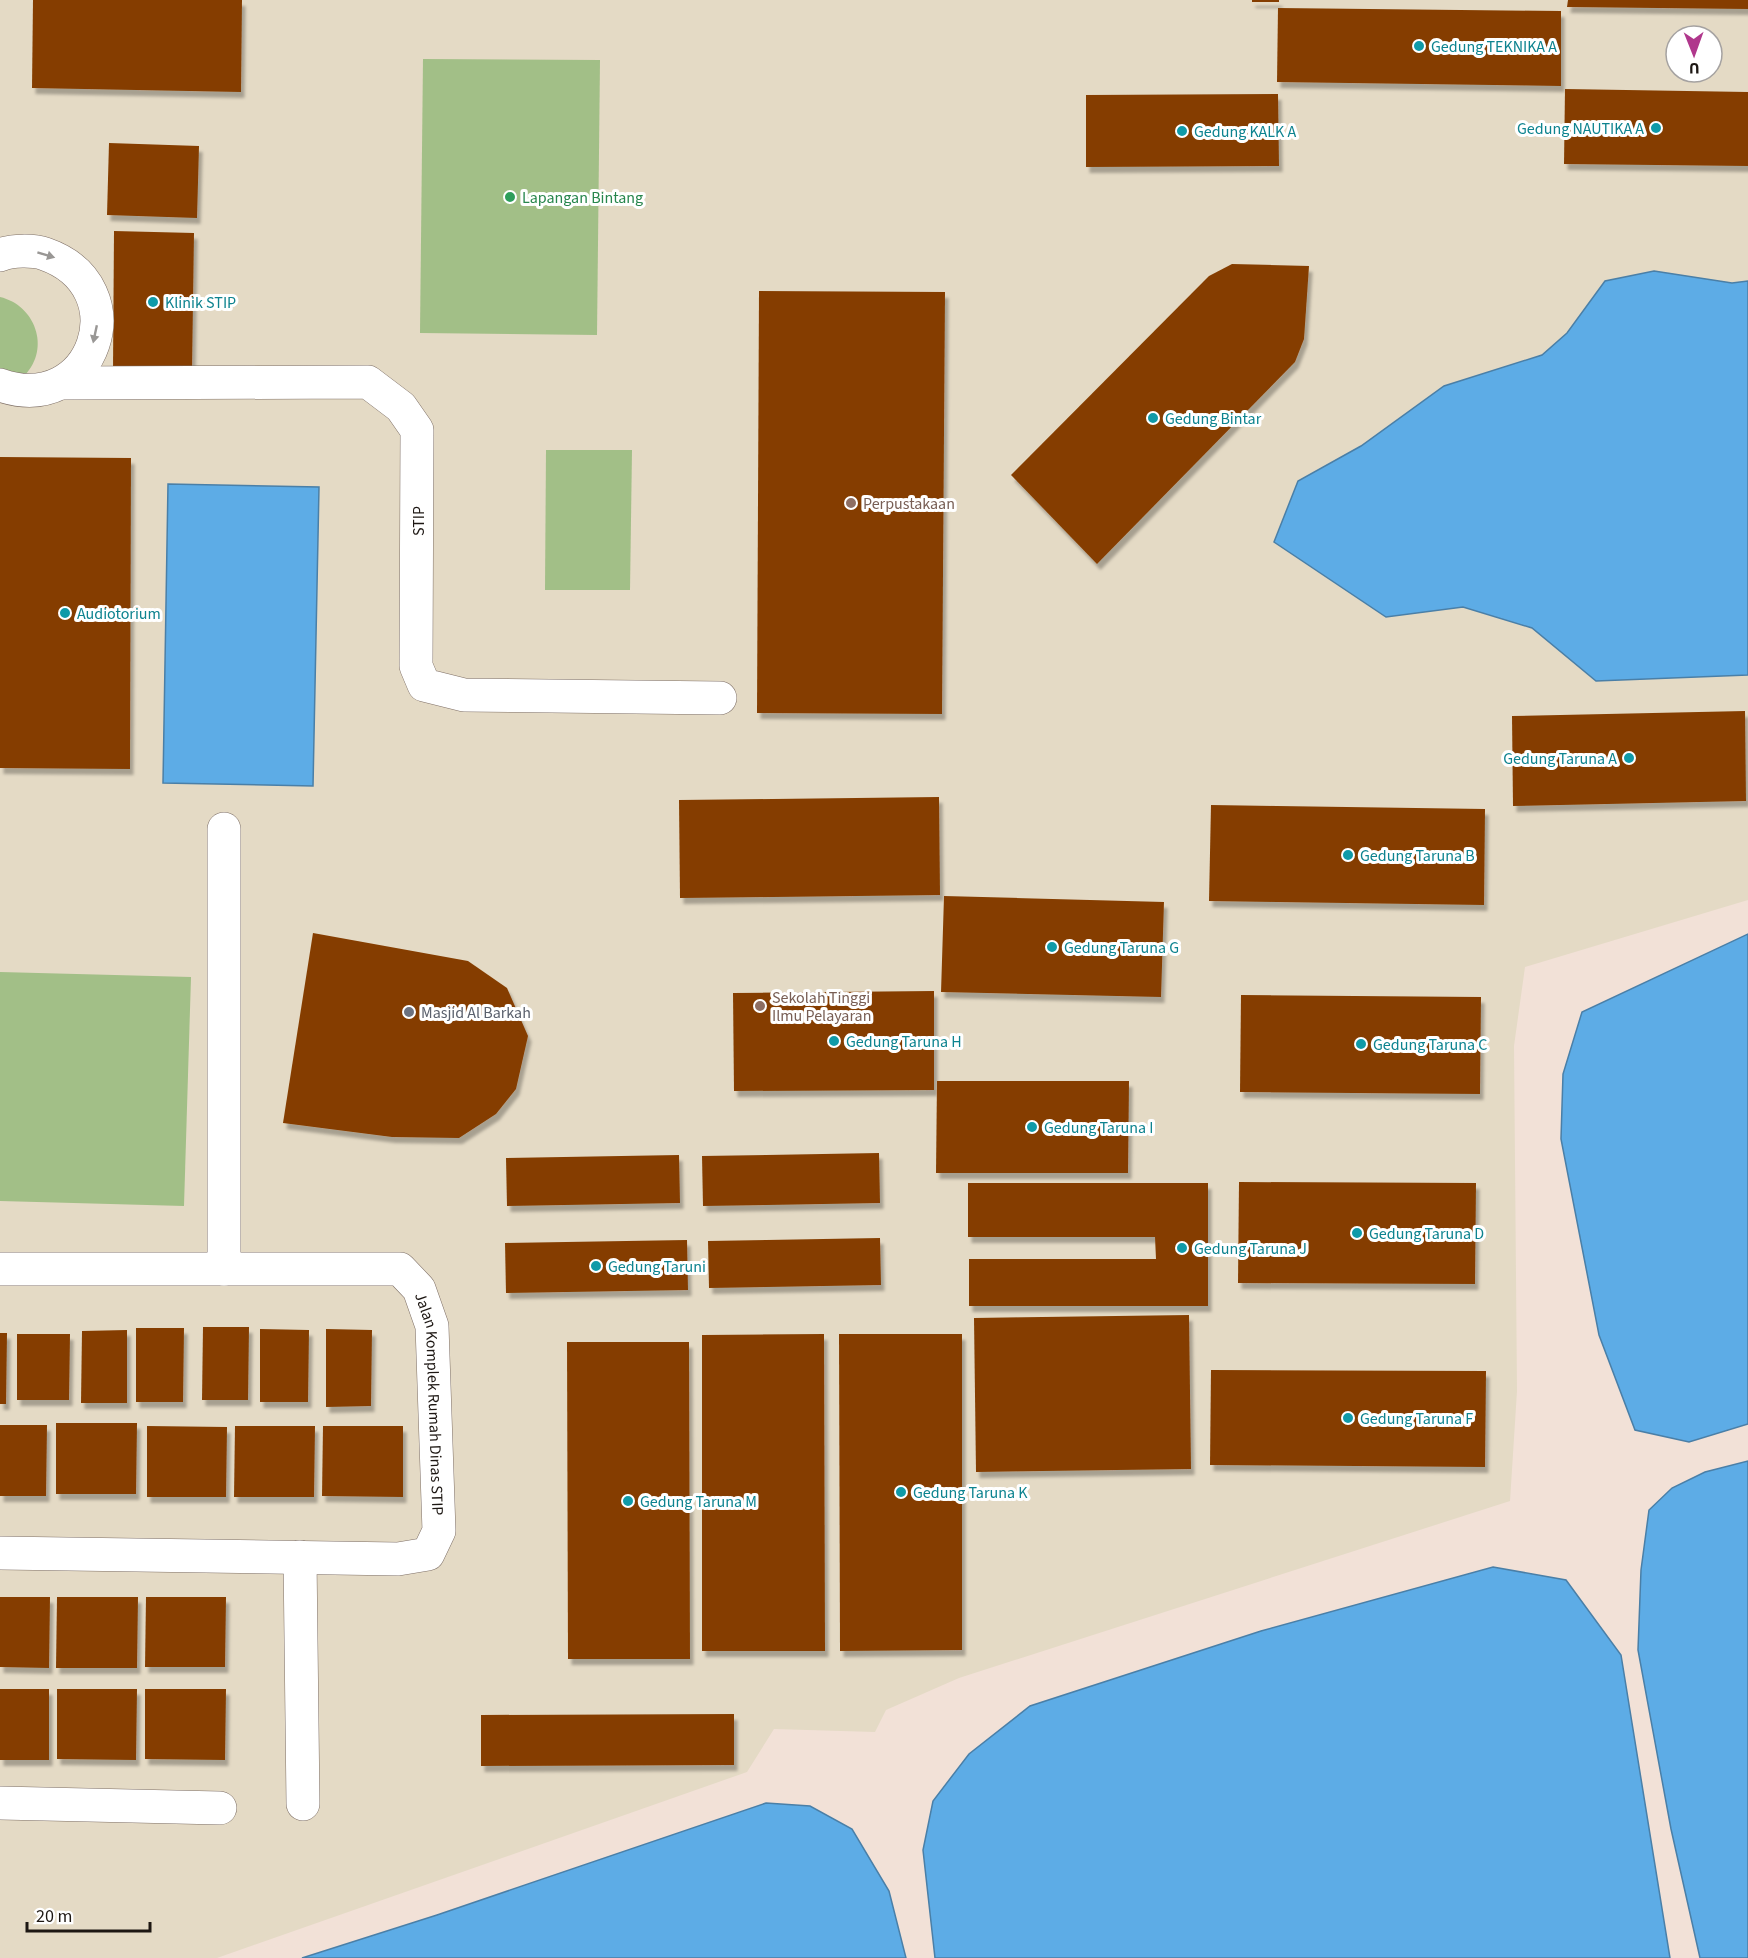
<svg xmlns="http://www.w3.org/2000/svg" width="1748" height="1958" font-family="'Source Sans 3',sans-serif">
<style>
.education{fill:#e4dac5;fill-rule:evenodd}
.green{fill:#a2bf87}
.water{fill:#5dace6;stroke:#4a7fa7;stroke-width:1.5}
.building{fill:#853e00;filter:url(#shadow)}
.lines{fill:none;stroke-linecap:round;stroke-linejoin:round}
.minor-casing{stroke:#7e6f66;stroke-width:34}
.minor{stroke:#fff;stroke-width:33}
.oneway{fill:#999795}
.culture-dot{fill:#0f9aa8;stroke:#fff;stroke-width:2}
.leisure-dot{fill:#2e9e5b;stroke:#fff;stroke-width:2}
.education-dot{fill:#8d6e63;stroke:#fff;stroke-width:2}
.worship-dot{fill:#6b7280;stroke:#fff;stroke-width:2}
.labels{text-anchor:middle;stroke-width:6;stroke-linejoin:round;paint-order:stroke}
.culture-label{font-size:16px;fill:#0d838f;stroke:#fff;text-anchor:start}
.leisure-label{font-size:16px;fill:#27864d;stroke:#fff;text-anchor:start}
.education-label{font-size:16px;fill:#785e54;stroke:#fff;text-anchor:start}
.street-label{font-size:16px;fill:#1d1713;stroke:#fff}
.worship-label{font-size:16px;fill:#5b616d;stroke:#fff;text-anchor:start}
</style>
<defs>
<filter id="shadow"><feDropShadow dx="3.5" dy="6" stdDeviation="1.5" flood-color="#0004"/></filter>
</defs>
<rect width="100%" height="100%" fill="#f2e1d7"/>
<!-- education -->
<path class="education" d="M0,0H1748V900L1525,967L1514,1046L1517,1391L1510,1501L959,1678L886,1710L875,1732L774,1729L747,1772L217,1958H0ZM1676,36H1712V72H1676Z"/>
<!-- green -->
<g class="green">
<polygon points="423,59 600,60 597,335 420,333"/>
<path d="M0,297C35,305 51,348 25,375C19,381 8,385 0,388Z"/>
<polygon points="546,450 632,450 630,590 545,590"/>
<polygon points="0,972 191,977 184,1206 0,1201"/>
</g>
<!-- water -->
<g class="water">
<polygon points="1654,271 1732,283 1748,281 1748,675 1596,681 1532,628 1463,607 1386,617 1274,542 1298,481 1361,446 1444,386 1542,355 1567,333 1605,281"/>
<polygon points="168,484 319,487 313,786 163,783"/>
<polygon points="1748,934 1748,1424 1689,1442 1635,1430 1599,1335 1561,1139 1563,1074 1582,1012"/>
<polygon points="1748,1461 1748,1958 1700,1958 1671,1829 1638,1650 1641,1570 1649,1510 1672,1488 1705,1472"/>
<polygon points="1493,1567 1566,1580 1621,1655 1670,1958 935,1958 923,1850 933,1801 969,1754 1030,1706 1261,1631"/>
<polygon points="766,1803 810,1806 852,1829 889,1891 906,1958 302,1958 437,1915"/>
</g>
<!-- building -->
<g class="building">
<polygon points="33,0 242,0 241,92 32,88"/>
<rect x="1252" y="0" width="27" height="2"/>
<polygon points="1568,0 1748,0 1748,9 1567,7"/>
<polygon points="1278,8 1561,11 1561,86 1277,82"/>
<polygon points="1565,89 1748,92 1748,166 1564,164"/>
<polygon points="1278,94 1279,166 1086,167 1086,95"/>
<polygon points="109,143 199,146 197,218 107,215"/>
<polygon points="114,231 194,233 192,371 113,370"/>
<polygon points="1232,264 1309,266 1304,339 1295,362 1097,564 1011,475 1209,276"/>
<polygon points="759,291 945,292 942,714 757,713"/>
<polygon points="0,457 131,458 130,769 0,768"/>
<polygon points="1745,711 1746,801 1513,806 1512,716"/>
<polygon points="939,797 940,895 680,898 679,800"/>
<polygon points="1211,805 1485,809 1484,905 1209,901"/>
<polygon points="944,896 1164,902 1161,997 941,992"/>
<polygon points="313,933 468,961 507,988 528,1036 516,1089 496,1114 459,1138 392,1137 283,1123"/>
<polygon points="934,991 934,1090 734,1091 733,993"/>
<polygon points="1241,995 1481,997 1480,1094 1240,1092"/>
<polygon points="937,1081 1129,1081 1128,1173 936,1173"/>
<polygon points="879,1153 880,1203 703,1206 702,1156"/>
<polygon points="679,1155 680,1203 507,1206 506,1158"/>
<polygon points="1239,1182 1476,1183 1475,1284 1238,1283"/>
<polygon points="968,1183 1208,1183 1208,1306 969,1306 969,1259 1156,1259 1155,1237 968,1237"/>
<polygon points="880,1238 881,1285 709,1288 708,1241"/>
<polygon points="687,1240 688,1290 506,1293 505,1243"/>
<polygon points="1189,1315 1191,1469 976,1472 974,1318"/>
<polygon points="203,1327 249,1327 248,1400 202,1400"/>
<polygon points="136,1328 184,1328 183,1402 136,1402"/>
<polygon points="260,1329 309,1330 308,1402 260,1402"/>
<polygon points="326,1329 372,1330 371,1406 326,1407"/>
<polygon points="127,1330 127,1403 81,1403 82,1331"/>
<polygon points="0,1333 7,1333 6,1404 0,1404"/>
<polygon points="17,1334 70,1334 69,1400 17,1400"/>
<polygon points="824,1334 825,1651 702,1651 702,1335"/>
<polygon points="839,1334 962,1334 962,1650 840,1651"/>
<polygon points="567,1342 689,1342 690,1659 568,1659"/>
<polygon points="1211,1370 1486,1371 1485,1467 1210,1465"/>
<polygon points="56,1423 137,1423 136,1494 56,1494"/>
<polygon points="0,1425 47,1425 46,1496 0,1496"/>
<polygon points="147,1426 227,1427 226,1497 147,1497"/>
<polygon points="235,1426 315,1426 314,1497 234,1497"/>
<polygon points="323,1426 403,1426 403,1497 322,1496"/>
<polygon points="0,1597 50,1597 49,1668 0,1667"/>
<polygon points="57,1597 138,1597 137,1668 56,1668"/>
<polygon points="146,1597 226,1597 225,1667 145,1667"/>
<rect x="0" y="1689" width="49" height="71"/>
<polygon points="57,1689 137,1689 136,1760 57,1759"/>
<polygon points="145,1689 226,1689 225,1760 145,1759"/>
<polygon points="734,1714 734,1765 481,1766 481,1715"/>
</g>
<g class="lines">
<defs>
<g id="minor">
<path d="M0,255C11,250 34,250 45,254C139,287 94,418 0,385"/>
<polyline points="65,383 368,382 401,407 417,430 416,666 424,685 464,695 720,698"/>
<path id="s1" d="M0,1269H400L419,1289L432,1326L439,1531L428,1554L398,1559L0,1553"/>
<polyline points="224,1269 224,829"/>
<polyline points="300,1557 303,1804"/>
<polyline points="0,1803 220,1808"/>
</g>
</defs>
<!-- minor casing -->
<use href="#minor" class="minor-casing"/>
<!-- minor -->
<use href="#minor" class="minor"/>
</g>
<!-- one-way arrows -->
<defs><path id="oneway-solid" d="M-6-.8H1V-3.2L6.5 0L1 3.2V.8H-6Z" transform="scale(1.5)"/></defs>
<g class="oneway">
<use href="#oneway-solid" transform="translate(46 255) rotate(17)"/>
<use href="#oneway-solid" transform="translate(95 334) rotate(102)"/>
</g>
<!-- markers -->
<g class="culture-dot">
<circle cx="1419" cy="46" r="6"/>
<circle cx="1656" cy="128" r="6"/>
<circle cx="1182" cy="131" r="6"/>
<circle cx="153" cy="302" r="6"/>
<circle cx="1153" cy="418" r="6"/>
<circle cx="65" cy="613" r="6"/>
<circle cx="1629" cy="758" r="6"/>
<circle cx="1348" cy="855" r="6"/>
<circle cx="1052" cy="947" r="6"/>
<circle cx="834" cy="1041" r="6"/>
<circle cx="1361" cy="1044" r="6"/>
<circle cx="1032" cy="1127" r="6"/>
<circle cx="1357" cy="1233" r="6"/>
<circle cx="1182" cy="1248" r="6"/>
<circle cx="596" cy="1266" r="6"/>
<circle cx="1348" cy="1418" r="6"/>
<circle cx="901" cy="1492" r="6"/>
<circle cx="628" cy="1501" r="6"/>
</g>
<circle class="leisure-dot" cx="510" cy="197" r="6"/>
<g class="education-dot">
<circle cx="851" cy="503" r="6"/>
<circle cx="760" cy="1006" r="6"/>
</g>
<circle class="worship-dot" cx="409" cy="1012" r="6"/>
<g class="labels">
<!-- culture labels -->
<g class="culture-label">
<text x="1431" y="52">Gedung TEKNIKA A</text>
<text x="1644" y="134" text-anchor="end">Gedung NAUTIKA A</text>
<text x="1194" y="137">Gedung KALK A</text>
<text x="165" y="308">Klinik STIP</text>
<text x="1165" y="424">Gedung Bintar</text>
<text x="77" y="619">Audiotorium</text>
<text x="1617" y="764" text-anchor="end">Gedung Taruna A</text>
<text x="1360" y="861">Gedung Taruna B</text>
<text x="1064" y="953">Gedung Taruna G</text>
<text x="846" y="1047">Gedung Taruna H</text>
<text x="1373" y="1050">Gedung Taruna C</text>
<text x="1044" y="1133">Gedung Taruna I</text>
<text x="1369" y="1239">Gedung Taruna D</text>
<text x="1194" y="1254">Gedung Taruna J</text>
<text x="608" y="1272">Gedung Taruni</text>
<text x="1360" y="1424">Gedung Taruna F</text>
<text x="913" y="1498">Gedung Taruna K</text>
<text x="640" y="1507">Gedung Taruna M</text>
</g>
<!-- leisure labels -->
<g class="leisure-label">
<text x="522" y="203">Lapangan Bintang</text>
</g>
<!-- education labels -->
<g class="education-label">
<text x="863" y="509">Perpustakaan</text>
<text x="772" y="1003">Sekolah Tinggi<tspan x="772" dy="18">Ilmu Pelayaran</tspan></text>
</g>
<!-- street labels -->
<g class="street-label">
<text transform="translate(418 521) rotate(-90)" y="6">STIP</text>
<text dy="6" stroke="none"><textPath href="#s1" startOffset="544">Jalan Komplek Rumah Dinas STIP</textPath></text>
</g>
<!-- worship labels -->
<g class="worship-label">
<text x="421" y="1018">Masjid Al Barkah</text>
</g>
</g>
<!-- north arrow -->
<g transform="translate(1694 54) rotate(179)"><circle r="28" fill="#ffffff" stroke="#a5a2a1" stroke-width="1.5"/>
<path d="M0-4.5L10 22L0 15L-10 22Z" fill="#b0378c"/>
<text y="-9" font-size="16" font-weight="bold" text-anchor="middle" fill="#1d1713">U</text>
</g>
<!-- scale -->
<path d="M27 1922v9h123v-9" fill="none" stroke="#1d1713" stroke-width="3"/>
<text x="36" y="1922" font-size="18" fill="#1d1713" stroke="#ffffff" stroke-width="4.5" paint-order="stroke">20 m</text>
</svg>
